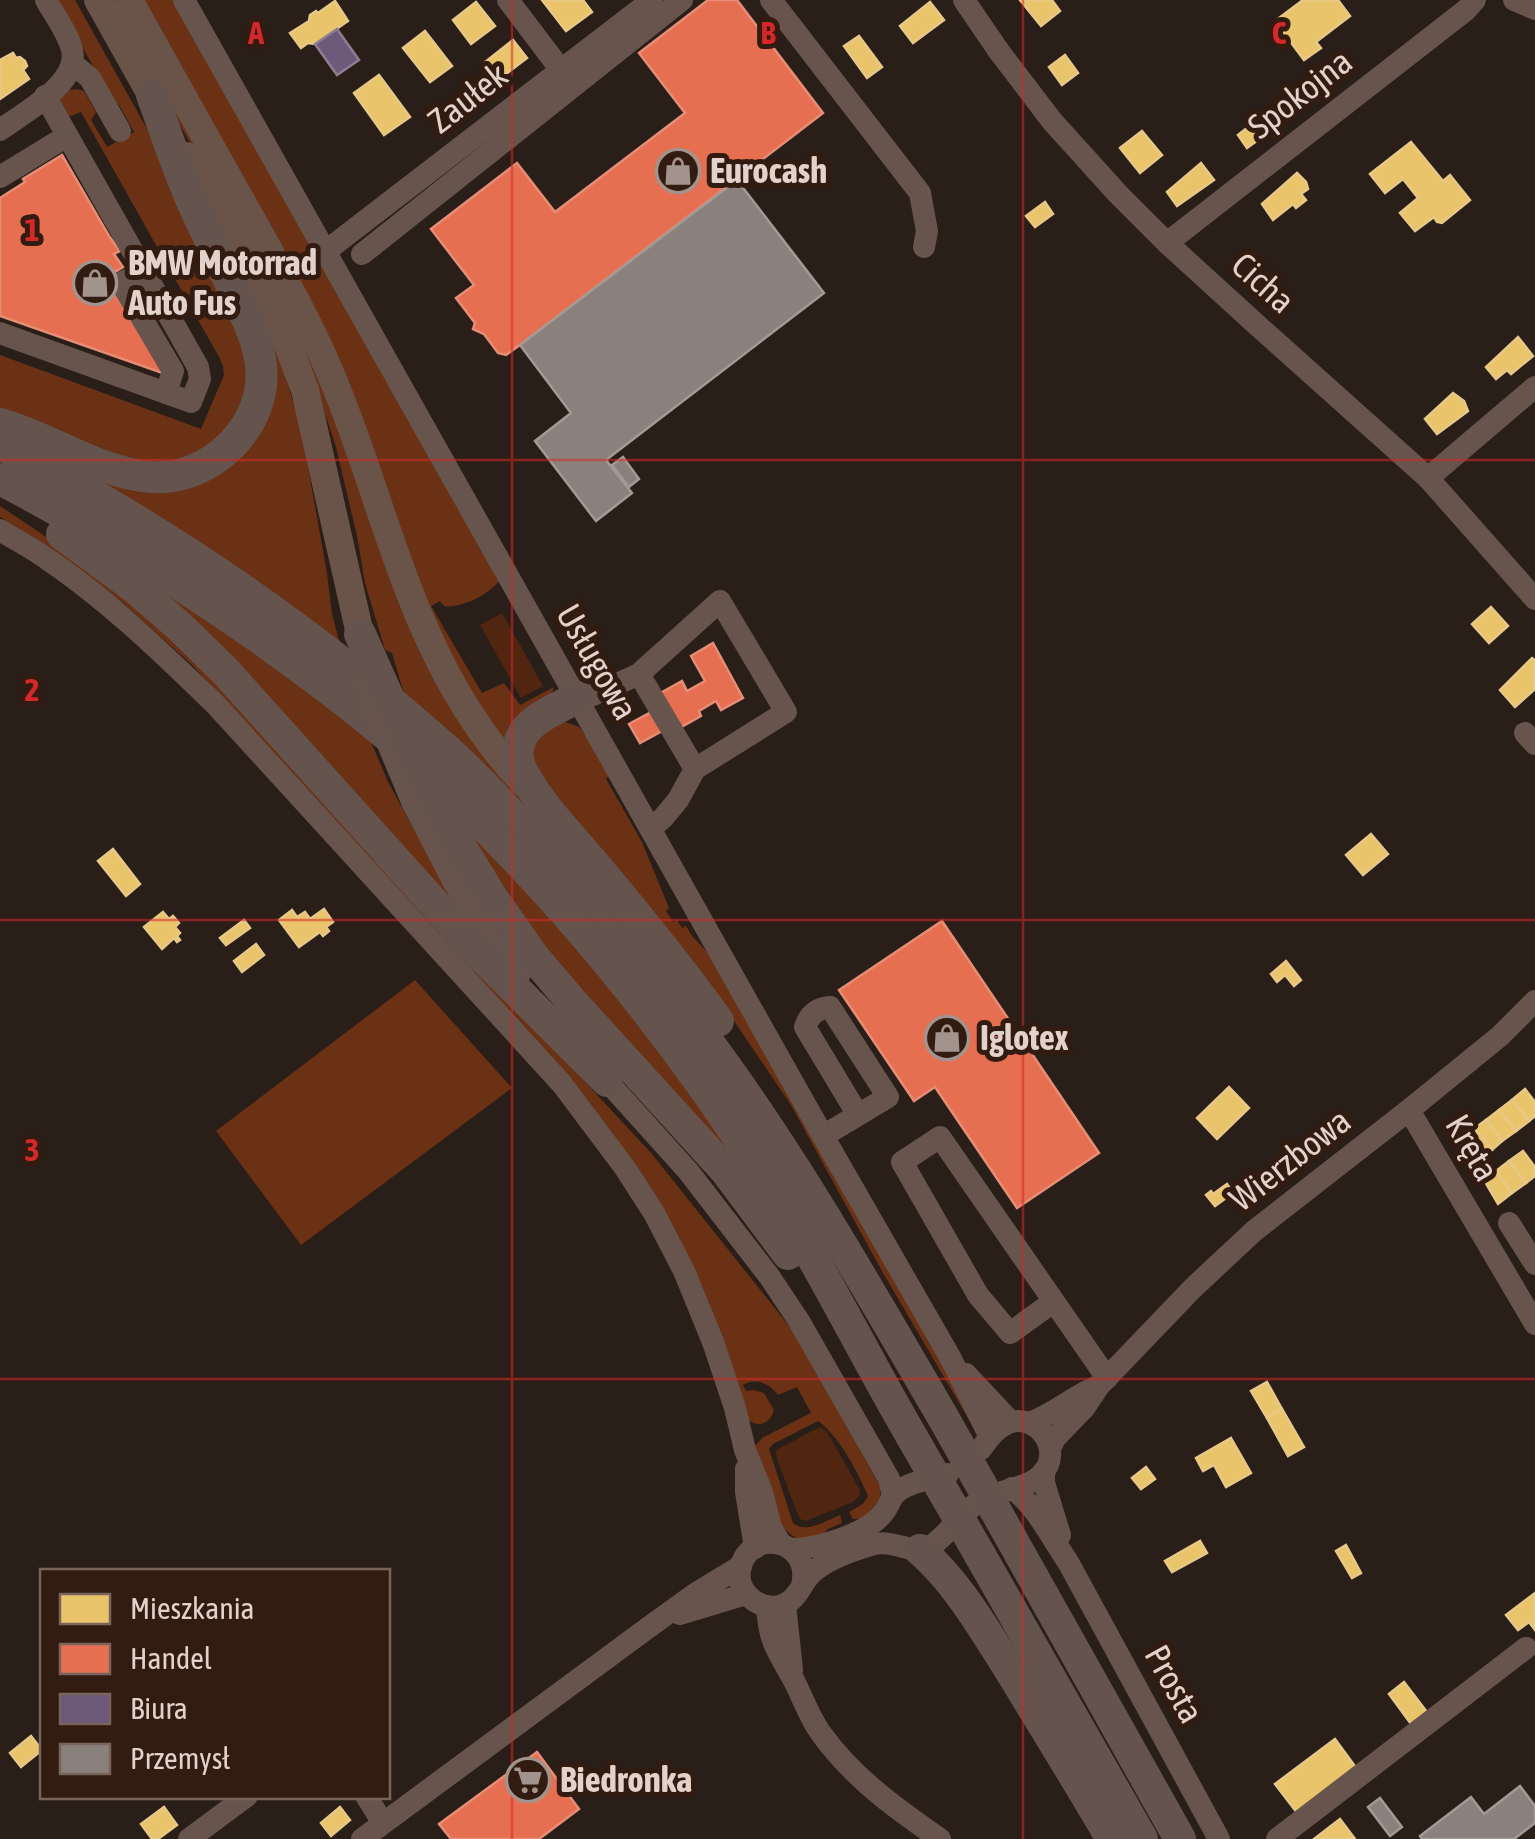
<svg xmlns="http://www.w3.org/2000/svg" width="1535" height="1839" font-family="'Asap Condensed',sans-serif">
<style>
.green{fill:#6a3114}
.water{fill:#512611}
.homes{fill:#e9c46a;stroke:#e7c887;stroke-width:2.5}
.shops{fill:#e76f51;stroke:#e68d76;stroke-width:2.5}
.offices{fill:#6d597a;stroke:#907d92;stroke-width:2.5}
.industry{fill:#8a817c;stroke:#a49994;stroke-width:2.5}
.lines{fill:none;stroke-linecap:round;stroke-linejoin:round}
.minor{stroke:#67554d;stroke-width:22}
.major{stroke:#6a5449;stroke-width:28}
.highway{stroke:#64544d;stroke-width:32}
.minor-bridge{stroke:#67554d;stroke-width:22}
.highway-bridge{stroke:#64544d;stroke-width:32}
.grid{fill:none;stroke:#d62828;stroke-width:2.5;stroke-opacity:0.55}
.labels{text-anchor:middle;stroke-width:10;stroke-linejoin:round;paint-order:stroke}
.street-label{font-size:35px;fill:#e2d2cb;stroke:#321b11}
.poi-label{font-size:35px;font-weight:bold;fill:#e2d2cb;stroke:#321b11;text-anchor:start}
.grid-label{font-size:32px;text-anchor:middle;font-weight:bold;fill:#d62828;stroke:#321b11;stroke-width:10;stroke-linejoin:round;paint-order:stroke}
</style>
<rect width="100%" height="100%" fill="#2a1e19"/>
<!-- green -->
<g class="green">
<path d="M56,0H75L161,154L248,347L249,386L232,435L165,471L0,417V355L201,429L224,375L223,366L219,357L81,112L68,117L59,102C64,90 72,87 84,91L96,112L91,120L107,147L134,132L119,105L112,100Z"/>
<polygon points="110,0 117,0 314,360 391,579 557,836 406,701 392,653 385,650 365,583 357,536 336,447 301,341"/>
<path d="M143,0H174L500,580C490,594 461,609 444,606L440,601L431,606L482,693L504,683L520,705L554,687L550,699L506,749L472,700Z"/>
<polygon points="261,326 279,355 301,428 327,573 332,614 341,648 51,457 225,465"/>
<path d="M0,506L75,556L219,679L393,875L652,1154L793,1331L881,1488L879,1508L868,1518L853,1519L849,1512L863,1504L868,1496C858,1472 839,1436 818,1421L773,1444L769,1449L793,1523C807,1534 825,1521 840,1515L842,1523L828,1529L820,1538C815,1539 810,1541 804,1540C771,1536 763,1472 755,1446L762,1438L811,1413L797,1387L778,1395C770,1384 756,1377 743,1385L746,1391L754,1390L764,1393L774,1410C770,1424 759,1428 748,1420L636,1166L572,1079L191,664L123,603L72,565L0,517Z"/>
<polygon points="94,543 251,647 371,742 388,782 463,918"/>
<polygon points="563,721 579,727 590,741 610,775 606,779 642,842 669,908 666,911 673,922 677,920 682,928 686,926 692,936 713,958 974,1418 975,1430 883,1273 791,1105 730,1015 532,773 529,743"/>
<polygon points="463,824 615,989 765,1200 556,966"/>
<polygon points="415,980 512,1088 301,1245 216,1131"/>
</g>
<!-- water -->
<g class="water">
<polygon points="502,613 543,686 521,698 480,625"/>
<polygon points="820,1427 827,1432 860,1490 860,1495 853,1502 806,1521 800,1519 798,1515 777,1459 776,1450"/>
</g>
<!-- homes -->
<g class="homes">
<polygon points="542,0 583,0 592,12 566,31"/>
<polygon points="1020,0 1052,0 1060,11 1041,26"/>
<polygon points="1303,0 1338,0 1350,16 1316,42 1321,48 1304,60 1275,21"/>
<polygon points="335,1 348,21 315,44 308,43 301,48 290,33 309,21 310,15 316,11 318,13"/>
<polygon points="476,2 495,26 471,44 453,20"/>
<polygon points="930,2 944,20 913,43 900,26"/>
<polygon points="425,31 452,66 430,82 403,48"/>
<polygon points="859,36 882,67 867,78 844,46"/>
<polygon points="513,40 527,58 498,80 484,63"/>
<polygon points="13,53 16,58 20,57 25,61 27,66 23,70 29,79 0,99 0,60"/>
<polygon points="1065,55 1078,73 1062,85 1049,67"/>
<polygon points="379,75 410,117 384,135 354,93"/>
<polygon points="1286,97 1298,111 1247,148 1238,135"/>
<polygon points="1142,131 1162,155 1140,173 1120,148"/>
<polygon points="1411,142 1443,181 1450,175 1470,200 1442,223 1437,222 1434,217 1415,231 1400,213 1418,198 1403,179 1385,193 1370,174"/>
<polygon points="1201,163 1214,180 1177,206 1167,192"/>
<polygon points="1297,173 1306,182 1308,189 1301,194 1306,200 1296,208 1293,204 1273,220 1262,204"/>
<polygon points="1045,202 1053,214 1035,227 1026,216"/>
<polygon points="1518,337 1533,356 1511,374 1507,370 1496,379 1486,367"/>
<polygon points="1453,393 1464,401 1468,411 1437,434 1425,419"/>
<polygon points="1491,607 1508,626 1489,643 1472,624"/>
<polygon points="1532,658 1535,660 1534,690 1515,707 1500,690"/>
<polygon points="1371,834 1388,854 1363,875 1346,855"/>
<polygon points="113,849 140,884 126,896 98,861"/>
<polygon points="324,909 333,922 326,927 329,931 323,936 320,932 299,947 279,920 292,910 297,917 305,912 310,919"/>
<polygon points="163,912 169,919 173,916 179,923 175,927 180,933 177,936 180,940 177,942 174,938 162,949 144,927"/>
<polygon points="244,920 250,928 226,945 220,938"/>
<polygon points="256,944 264,955 242,972 234,961"/>
<polygon points="1286,961 1301,980 1294,986 1285,975 1277,982 1271,974"/>
<polygon points="1229,1087 1249,1108 1217,1139 1197,1118"/>
<polygon points="1525,1089 1535,1102 1535,1116 1529,1121 1512,1100"/>
<polygon points="1512,1100 1529,1121 1516,1131 1499,1110"/>
<polygon points="1499,1110 1516,1131 1502,1141 1486,1120"/>
<polygon points="1486,1120 1502,1141 1492,1150 1475,1128"/>
<polygon points="1475,1128 1492,1150 1474,1163 1460,1140"/>
<polygon points="1523,1151 1535,1167 1535,1176 1526,1183 1509,1161"/>
<polygon points="1509,1161 1526,1183 1512,1193 1496,1171"/>
<polygon points="1496,1171 1512,1193 1498,1204 1484,1180"/>
<polygon points="1227,1184 1233,1193 1215,1206 1206,1195 1211,1191 1213,1194"/>
<polygon points="1267,1382 1282,1409 1267,1418 1251,1391"/>
<polygon points="1282,1409 1304,1447 1288,1456 1267,1418"/>
<polygon points="1231,1438 1251,1473 1226,1487 1214,1465 1203,1471 1196,1458"/>
<polygon points="1146,1467 1155,1479 1141,1489 1132,1478"/>
<polygon points="1200,1541 1207,1553 1172,1572 1165,1561"/>
<polygon points="1346,1545 1361,1573 1352,1578 1336,1551"/>
<polygon points="1535,1593 1535,1630 1529,1622 1518,1630 1506,1615"/>
<polygon points="1404,1682 1430,1716 1414,1728 1389,1694"/>
<polygon points="31,1736 42,1750 21,1767 10,1753"/>
<polygon points="1335,1739 1357,1769 1298,1814 1275,1784"/>
<polygon points="164,1807 177,1825 158,1839 152,1839 141,1824"/>
<polygon points="340,1807 350,1820 331,1836 321,1823"/>
<polygon points="1340,1819 1355,1839 1314,1839"/>
</g>
<!-- shops -->
<g class="shops">
<polygon points="708,0 737,0 823,113 520,345 506,355 498,353 484,334 473,329 475,323 456,298 474,285 431,229 517,163 555,212 685,113 639,53"/>
<polygon points="62,155 109,236 120,251 114,254 123,267 105,278 165,374 0,316 0,198 25,182 23,179"/>
<polygon points="713,643 743,698 721,710 716,701 699,711 701,716 667,735 664,730 640,743 629,724 653,711 648,700 682,681 687,691 705,681 691,656"/>
<polygon points="942,921 1099,1153 1017,1208 935,1087 914,1101 839,990"/>
<polygon points="537,1752 579,1809 539,1839 451,1839 439,1824"/>
</g>
<!-- offices -->
<polygon class="offices" points="337,29 359,60 337,75 315,44"/>
<!-- industry -->
<g class="industry">
<polygon points="737,180 824,293 606,460 632,493 596,521 535,441 571,413 520,345"/>
<polygon points="623,457 639,479 629,487 612,465"/>
<polygon points="1520,1786 1535,1806 1535,1823 1514,1839 1422,1839 1420,1836 1471,1797 1484,1814"/>
<polygon points="1380,1798 1402,1827 1390,1836 1368,1807"/>
</g>
<g class="lines">
<!-- minor -->
<g class="minor">
<polyline points="184,0 823,1136 950,1357 990,1437"/>
<polyline points="508,0 561,70"/>
<polyline points="771,0 920,193 927,231 924,247"/>
<polyline points="964,0 998,50 1052,121 1118,194 1167,243 1257,325 1428,478 1535,599"/>
<polyline points="1514,0 1535,9"/>
<polyline points="73,64 90,78 120,131"/>
<path d="M0,130C23,113 80,83 72,50C68,33 55,16 46,0"/>
<polyline points="0,177 67,136"/>
<polyline points="1167,243 1466,10 1475,0"/>
<polyline points="326,251 652,0"/>
<polyline points="362,254 682,0"/>
<polyline points="144,272 121,283 173,371 166,393"/>
<polyline points="0,333 191,402 200,379 198,367 45,96"/>
<polyline points="1428,478 1535,387"/>
<path d="M0,530C16,540 32,548 47,559C108,600 162,653 215,704L562,1084L625,1168L654,1213L684,1271L713,1342L735,1408L745,1450L762,1492L771,1527L780,1543"/>
<polyline points="639,674 695,769"/>
<polyline points="578,697 593,695 639,674 720,601 786,712 695,769 678,800 663,818 651,828"/>
<polyline points="1525,733 1535,744"/>
<polyline points="413,804 453,881 475,918 519,976"/>
<polyline points="597,1070 688,1171 769,1276 799,1321 889,1479 893,1495"/>
<polyline points="1409,1110 1535,1324"/>
<path d="M823,1136L858,1115L805,1027C809,1015 817,1008 830,1007L888,1097L858,1115"/>
<polyline points="1509,1223 1535,1264"/>
<polyline points="1053,1302 1010,1333 978,1295 902,1162 940,1137 1107,1378"/>
<polyline points="966,1374 1011,1422"/>
<path d="M1029,1423C1053,1415 1072,1397 1096,1387"/>
<polyline points="1050,1448 1055,1438 1085,1407 1099,1386 1193,1288 1254,1231 1409,1110 1500,1036 1535,1001"/>
<polyline points="746,1469 746,1492 755,1548"/>
<polyline points="1044,1471 1044,1483 1060,1535"/>
<path d="M1012,1488C1036,1506 1051,1537 1068,1562L1219,1839"/>
<path d="M791,1549C817,1549 868,1534 884,1512C889,1506 890,1498 896,1493C909,1481 932,1480 948,1474"/>
<path d="M802,1586C813,1538 748,1526 740,1570C736,1594 763,1614 785,1604C798,1598 801,1585 810,1575C824,1560 851,1551 871,1545C895,1538 911,1556 929,1547C946,1538 960,1513 980,1501C999,1489 1026,1490 1042,1474C1064,1451 1038,1412 1008,1423C996,1428 988,1439 981,1449"/>
<polyline points="785,1604 792,1670"/>
<path d="M767,1606C769,1640 776,1649 792,1677C802,1695 808,1715 820,1732C852,1777 895,1808 940,1839"/>
<polyline points="680,1614 746,1594"/>
<polyline points="366,1796 383,1823"/>
<polyline points="189,1839 247,1796"/>
<polyline points="362,1839 649,1627 695,1594 741,1566"/>
<polyline points="1277,1839 1526,1648"/>
</g>
<!-- major -->
<g class="major">
<polyline points="98,0 162,114"/>
<path d="M129,0C168,71 208,141 248,213C274,259 300,306 322,354C389,503 407,661 525,784"/>
<polyline points="186,156 262,292 288,345 305,390 360,634"/>
</g>
<!-- highway -->
<g class="highway">
<path d="M0,424C50,438 100,474 152,477C211,481 268,425 261,365C258,339 246,316 235,293C222,265 209,238 196,210C179,173 166,133 152,95"/>
<path d="M0,444C161,527 311,630 447,750C482,782 515,818 547,853C600,910 652,968 699,1030C791,1152 867,1287 944,1419"/>
<path d="M0,479C90,526 175,579 258,637C305,671 352,705 396,743C541,871 667,1024 771,1187C822,1268 864,1355 912,1437"/>
<polyline points="62,534 134,587 180,627 225,671 476,950 607,1081"/>
<path d="M578,697C558,709 525,719 519,744C516,753 518,764 523,773C541,807 570,835 594,864C637,915 679,967 718,1021"/>
<polyline points="457,841 491,896 533,956 573,1003 726,1171 788,1254"/>
<polyline points="1011,1538 1180,1839"/>
<path d="M920,1550C957,1582 982,1626 1008,1667C1043,1724 1078,1781 1112,1839"/>
<polyline points="980,1555 1142,1839"/>
</g>
<!-- minor-bridge -->
<polyline class="minor-bridge" points="368,682 380,725 413,804"/>
<!-- highway-bridge -->
<g class="highway-bridge">
<polyline points="360,634 425,780 457,841"/>
<polyline points="944,1419 1011,1538"/>
<polyline points="912,1437 980,1555"/>
</g>
</g>
<!-- grid -->
<path class="grid" d="M512,0V1839M1023,0V1839M0,460H1535M0,920H1535M0,1379H1535"/>
<!-- icons -->
<defs>
<symbol id="shop-ring" viewBox="-11 -11 22 22"><circle r="9.5" fill="#321b11" stroke="#a2938d" stroke-width="1.5"/><path d="M-5-2.5h2.3a2.7 3.5 0 0 1 5.4 0H5L5.5 6h-11ZM-1.5-2.5h3a1.5 2.3 0 0 0-3 0Z" fill="#a2938d"/></symbol>
<symbol id="supermarket-ring" viewBox="-11 -11 22 22"><circle r="9.5" fill="#321b11" stroke="#a2938d" stroke-width="1.5"/><path d="M-6-5.5h2.5l.6 2H6L4.5 2H-2.5L-4.4-4H-6ZM-1.5 3.2a1.3 1.3 0 1 0 .1 0ZM3 3.2a1.3 1.3 0 1 0 .1 0Z" fill="#a2938d"/></symbol>
</defs>
<g fill-rule="evenodd">
<use href="#shop-ring" x="653" y="146" width="50" height="50"/>
<use href="#shop-ring" x="70" y="258" width="50" height="50"/>
<use href="#shop-ring" x="922" y="1013" width="50" height="50"/>
<use href="#supermarket-ring" x="503" y="1755" width="50" height="50"/>
</g>
<g class="labels">
<!-- street labels -->
<g class="street-label">
<text transform="translate(1300 94) rotate(-38)" y="12">Spokojna</text>
<text transform="translate(468 98) rotate(-38)" y="12">Zaułek</text>
<text transform="translate(1263 283) rotate(42)" y="12">Cicha</text>
<text transform="translate(597 662) rotate(60)" y="12">Usługowa</text>
<text transform="translate(1472 1148) rotate(60)" y="12">Kręta</text>
<text transform="translate(1290 1160) rotate(-38)" y="12">Wierzbowa</text>
<text transform="translate(1174 1684) rotate(61)" y="12">Prosta</text>
</g>
<!-- poi labels -->
<g class="poi-label">
<text x="710" y="183">Eurocash</text>
<text x="128" y="275">BMW Motorrad<tspan x="128" dy="40">Auto Fus</tspan></text>
<text x="980" y="1050">Iglotex</text>
<text x="560" y="1792">Biedronka</text>
</g>
</g>
<g class="grid-label">
<text x="256" y="44">A</text>
<text x="768" y="44">B</text>
<text x="1279" y="44">C</text>
<text x="32" y="241">1</text>
<text x="32" y="701">2</text>
<text x="32" y="1161">3</text>
</g>
<!-- legend -->
<rect x="40" y="1569" width="350" height="230" fill="#321b11" stroke="#78645b" stroke-width="2.5"/>
<rect x="60" y="1594" width="50" height="30" fill="#e9c46a" stroke="#78645b" stroke-width="2.5"/>
<text x="130" y="1619" font-size="30" fill="#e2d2cb">Mieszkania</text>
<rect x="60" y="1644" width="50" height="30" fill="#e76f51" stroke="#78645b" stroke-width="2.5"/>
<text x="130" y="1669" font-size="30" fill="#e2d2cb">Handel</text>
<rect x="60" y="1694" width="50" height="30" fill="#6d597a" stroke="#78645b" stroke-width="2.5"/>
<text x="130" y="1719" font-size="30" fill="#e2d2cb">Biura</text>
<rect x="60" y="1744" width="50" height="30" fill="#8a817c" stroke="#78645b" stroke-width="2.5"/>
<text x="130" y="1769" font-size="30" fill="#e2d2cb">Przemysł</text>
</svg>
